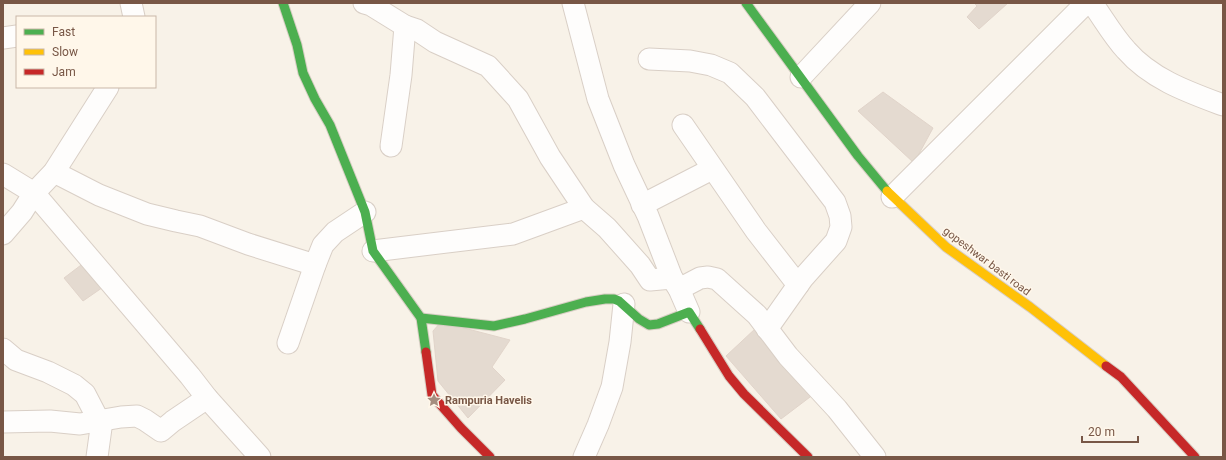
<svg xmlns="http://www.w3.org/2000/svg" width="1226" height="460" font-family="Roboto,sans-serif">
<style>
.building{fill:#e4dad0;stroke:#e1d4ca}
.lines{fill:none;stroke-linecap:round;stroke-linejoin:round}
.street-casing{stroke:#d9cfc6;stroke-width:23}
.fast-casing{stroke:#d8cec4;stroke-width:11}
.slow-casing{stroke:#d8cec4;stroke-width:11}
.jam-casing{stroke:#d8cec4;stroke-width:11}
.street{stroke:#fefdfc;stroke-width:21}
.fast{stroke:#4caf50;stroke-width:9}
.slow{stroke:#ffc107;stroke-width:9}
.jam{stroke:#c62828;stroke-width:9}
.labels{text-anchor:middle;stroke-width:3;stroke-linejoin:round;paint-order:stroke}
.street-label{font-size:11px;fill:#785746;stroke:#fff7ea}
.poi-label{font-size:11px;font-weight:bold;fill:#785746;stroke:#fff7ea;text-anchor:start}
</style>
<rect width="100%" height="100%" fill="#f8f2e8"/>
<!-- building -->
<g class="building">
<polygon points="974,3 1008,3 979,29 967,17 977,6"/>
<polygon points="883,92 933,128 914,163 858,111"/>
<polygon points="89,259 109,283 83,301 64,278"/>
<polygon points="441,322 510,340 492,367 505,380 468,418 438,381 433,331"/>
<polygon points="756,328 814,394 781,419 726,356"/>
</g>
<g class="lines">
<defs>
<g id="street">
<polyline points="131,3 134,17"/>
<polyline points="364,3 371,5 405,26 417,30 435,42 488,66 518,99 550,157 584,208 607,228 640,265 650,280 672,278"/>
<polyline points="573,3 598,99 624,165 648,216 672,278 679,289 689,312"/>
<path d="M1092,3C1103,18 1113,36 1126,50C1151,79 1188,92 1223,105"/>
<polyline points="3,38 17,36"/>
<polyline points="649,59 690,61 711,65 730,73 755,97 835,202 840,216 841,227 836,241 803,278 767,329"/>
<polyline points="801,77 870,3"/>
<polyline points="683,125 756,231 798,285"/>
<polyline points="391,146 401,75 405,26"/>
<polyline points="54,172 99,195 147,214 176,221 200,226 248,244 315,265"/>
<polyline points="3,174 34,193 190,376 207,398 260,457"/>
<polyline points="892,197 1086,3"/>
<polyline points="642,205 712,169"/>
<polyline points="3,234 22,212 34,193 54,172 108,87"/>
<polyline points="373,251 513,234 584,208"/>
<polyline points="679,289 700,278 708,277 717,279 757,315 788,356 837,409 875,457"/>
<polyline points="288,343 315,265 323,245 335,232 365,212"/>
<polyline points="3,349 16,360 48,372 74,385 85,394 99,421 101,428 97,457"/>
<polyline points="3,422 50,421 80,424 121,417 137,416 145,420 161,431 173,421 207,398"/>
<polyline points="584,457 598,425 612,387 620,342 624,304"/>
</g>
<g id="fast">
<polyline points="283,3 297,45 303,73 315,99 330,125 365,212 373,251 421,318 426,352"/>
<polyline points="746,3 858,156 887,191"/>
<polyline points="421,318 494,326 525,319 586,302 605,299 614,299 619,301 639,319 649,325 658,324 689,312 700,329"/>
</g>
<polyline id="slow" points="887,191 946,247 1030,307 1106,366"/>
<g id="jam">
<polyline points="700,329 729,376 744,394 808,457"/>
<polyline points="426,352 432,395 461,428 490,457"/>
<polyline points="1106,366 1121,377 1195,457"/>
</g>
</defs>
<!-- street casing -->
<use href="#street" class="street-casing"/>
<!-- fast casing -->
<use href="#fast" class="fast-casing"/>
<!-- slow casing -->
<use href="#slow" class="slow-casing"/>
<!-- jam casing -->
<use href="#jam" class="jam-casing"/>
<!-- street -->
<use href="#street" class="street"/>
<!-- fast -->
<use href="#fast" class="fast"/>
<!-- slow -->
<use href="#slow" class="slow"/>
<!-- jam -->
<use href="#jam" class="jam"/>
</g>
<!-- icons -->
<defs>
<symbol id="sight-bare" viewBox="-9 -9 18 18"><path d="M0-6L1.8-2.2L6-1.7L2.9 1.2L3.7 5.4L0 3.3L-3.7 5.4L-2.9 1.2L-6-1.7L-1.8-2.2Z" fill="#a58d7f" stroke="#fff7ea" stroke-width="2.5" paint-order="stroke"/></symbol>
</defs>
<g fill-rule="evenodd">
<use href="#sight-bare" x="424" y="390" width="20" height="20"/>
</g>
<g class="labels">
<!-- street labels -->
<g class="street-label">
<text transform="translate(987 261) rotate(37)" y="4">gopeshwar basti road</text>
</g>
<!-- poi labels -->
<g class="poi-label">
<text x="445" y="404">Rampuria Havelis</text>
</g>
</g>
<!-- border -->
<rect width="1226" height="460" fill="none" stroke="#785746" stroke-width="8"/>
<!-- legend -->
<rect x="16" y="16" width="140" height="72" fill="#fff7ea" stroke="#c9b7a8"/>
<rect x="24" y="29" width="20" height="6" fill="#4caf50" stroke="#c9b7a8"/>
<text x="52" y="36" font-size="12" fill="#785746">Fast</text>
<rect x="24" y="49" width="20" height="6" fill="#ffc107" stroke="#c9b7a8"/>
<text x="52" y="56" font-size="12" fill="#785746">Slow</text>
<rect x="24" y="69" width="20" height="6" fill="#c62828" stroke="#c9b7a8"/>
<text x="52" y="76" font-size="12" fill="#785746">Jam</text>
<!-- scale -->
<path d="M1082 436v6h56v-6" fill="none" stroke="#785746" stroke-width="2"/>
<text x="1088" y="436" font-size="12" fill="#785746" stroke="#fff7ea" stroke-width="3" paint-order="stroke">20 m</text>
</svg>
